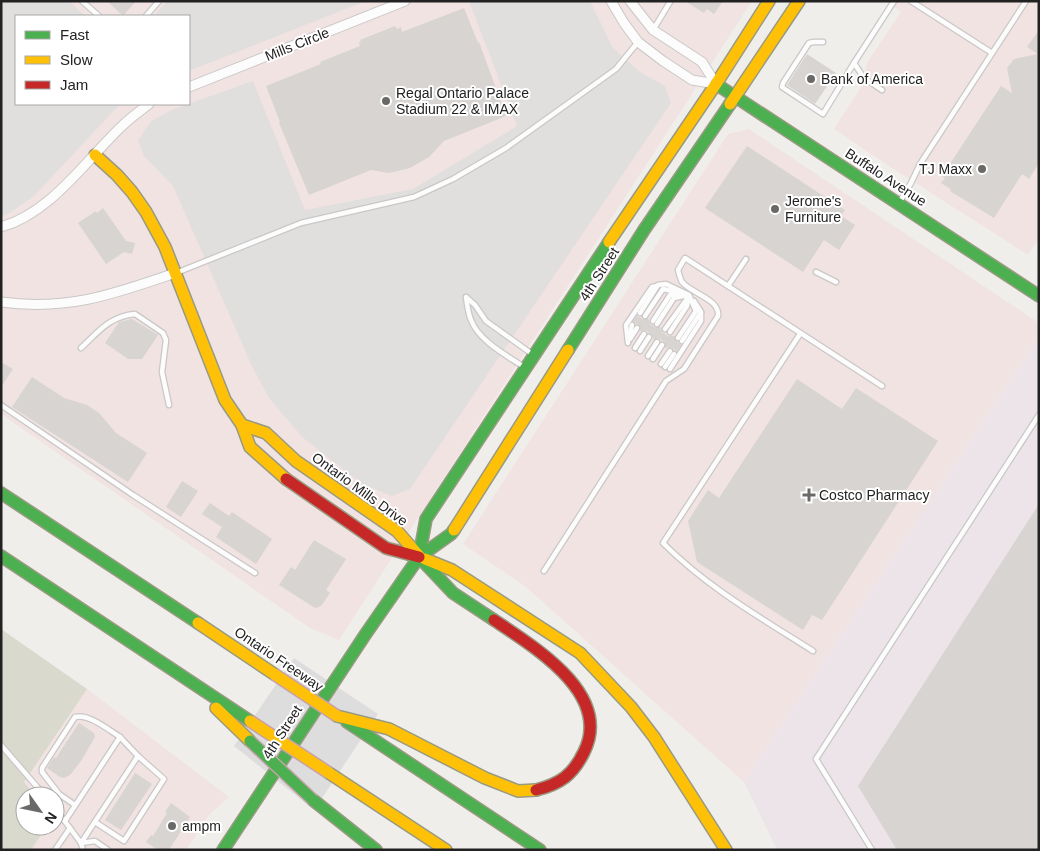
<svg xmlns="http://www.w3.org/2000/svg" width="1040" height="851" font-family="Helvetica,sans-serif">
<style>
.commercial{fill:#f1e3e1;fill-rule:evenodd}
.industrial{fill:#ede4e9}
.construction{fill:#d9d9cd}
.parking{fill:#e0dfde}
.pier{fill:#dedddd}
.building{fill:#d7d4d2}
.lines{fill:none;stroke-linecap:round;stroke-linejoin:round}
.lane-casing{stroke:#c9c8c7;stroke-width:7}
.street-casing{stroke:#c9c8c7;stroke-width:11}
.fast-casing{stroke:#999a82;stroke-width:14}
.slow-casing{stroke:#999a82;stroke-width:14}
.jam-casing{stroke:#999a82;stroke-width:14}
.lane{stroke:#fdfcfc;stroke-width:4.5}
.street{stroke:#fdfcfc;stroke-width:9}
.fast{stroke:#4caf50;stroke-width:11}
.slow{stroke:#ffc107;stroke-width:11}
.jam{stroke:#c62828;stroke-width:11}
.fast-bridge-casing{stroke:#c5a2ac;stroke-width:14;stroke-linecap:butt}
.slow-bridge-casing{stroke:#c5a2ac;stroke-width:14;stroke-linecap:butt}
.fast-bridge{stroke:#4caf50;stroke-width:11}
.slow-bridge{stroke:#ffc107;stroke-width:11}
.poi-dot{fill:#6a6968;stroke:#fff;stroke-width:2}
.labels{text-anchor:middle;stroke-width:4;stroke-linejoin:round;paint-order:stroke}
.street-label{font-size:14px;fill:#222;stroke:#fff}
.poi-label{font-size:14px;fill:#222;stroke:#fff;text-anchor:start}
</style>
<rect width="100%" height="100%" fill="#f0eeeb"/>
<!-- commercial -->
<g class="commercial">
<path d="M1,1H752L339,640L310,628L1,414ZM16,16H189V104H16Z"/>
<polygon points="885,1 1039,1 1039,239 1028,255 889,166 834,129 861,87 867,63 901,12"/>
<polygon points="749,129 1039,323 1039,337 744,782 526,587 463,544 728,134"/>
<polygon points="87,689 229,797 209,815 186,850 31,850 47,826 55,826 55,796 35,796 23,782"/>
</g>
<!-- industrial -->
<polygon class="industrial" points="1039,337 1039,850 777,850 744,782"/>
<!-- construction -->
<polygon class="construction" points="1,629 87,689 24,782 35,796 25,796 25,826 47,826 31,850 1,850"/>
<!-- parking -->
<g class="parking">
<polygon points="1,1 69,1 85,16 16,16 16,104 120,104 34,196 8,214 1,216"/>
<polygon points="167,1 366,1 189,71 189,16 154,16"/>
<polygon points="469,1 590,1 613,48 640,72 665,86 671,103 410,489 392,496 362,484 302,437 269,398 251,364 173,186 144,156 138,141 151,121 174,109 253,81 305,210 413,189 517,126"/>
</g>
<!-- pier -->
<polygon class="pier" points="294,658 378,714 314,810 234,746"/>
<!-- building -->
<g class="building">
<polygon points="107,1 136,1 123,16"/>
<polygon points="685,1 723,1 714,14 707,9 704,13"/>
<polygon points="464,8 478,43 479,42 506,116 444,141 429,157 410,168 389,173 371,170 309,195 279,123 280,122 266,86 321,64 320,62 360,46 359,42 361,42 360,40 395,26 397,29 401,27 402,32"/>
<polygon points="1039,30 1039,163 1029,179 1022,174 994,218 950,191 951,189 941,183 945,178 942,176 1001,86 1012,93 1007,68 1014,59 1038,54 1027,47"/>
<polygon points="807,54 836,73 815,104 787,85"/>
<polygon points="747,146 845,210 841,216 855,225 839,250 824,240 803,272 705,208"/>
<polygon points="103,208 126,241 135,243 132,254 124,252 106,264 78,223 96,211 97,213"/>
<polygon points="637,316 644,320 648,318 650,324 656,328 660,326 662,332 668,336 675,336 675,340 681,345 677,351 671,347 665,348 665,342 658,338 654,340 652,335 646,330 640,331 640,326 633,321"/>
<polygon points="132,319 158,335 142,359 128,359 105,343 119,322"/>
<polygon points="1,362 13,369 1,387"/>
<polygon points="32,377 64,398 87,405 99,413 116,433 147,453 128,482 12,407"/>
<polygon points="797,379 842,409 856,388 938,441 822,620 812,615 803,630 697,562 688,521 708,490 719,498"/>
<polygon points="182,481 198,491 181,517 166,507"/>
<polygon points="210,503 229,516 232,512 272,539 256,564 216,537 222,527 202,514"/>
<polygon points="1039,504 1039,850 897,850 858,786"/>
<polygon points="314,540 346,559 326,590 330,593 321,606 315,608 279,585 291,567 295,570"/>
<polygon points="79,723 94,733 95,737 81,761 70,775 64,778 60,777 47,768 54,757 56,758"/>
<polygon points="135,773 152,784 121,830 105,820"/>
<polygon points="171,803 190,817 169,850 158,850 146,842 151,835 153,836 167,813 165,812"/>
</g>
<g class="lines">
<defs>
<g id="lane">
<polyline points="82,1 99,16"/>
<polyline points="911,1 992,53"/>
<polyline points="146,16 159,1"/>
<polyline points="653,30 670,2"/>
<polyline points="823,42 814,42 809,43 783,83 782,87 785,89 823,114 854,63"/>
<polyline points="882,90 864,78 854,63 894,1"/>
<polyline points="899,203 911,183 920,164 1026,1"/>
<polyline points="816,272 836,282"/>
<polyline points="176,273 301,223 414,197 453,179 506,148 616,69 638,42"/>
<polyline points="728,286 746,259"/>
<path d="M466,297C467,304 468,313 471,320C479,341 506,355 524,367"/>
<polyline points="467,298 475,305 486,321 532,354"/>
<polyline points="640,313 658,285 666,284 689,295 696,311 678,338"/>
<polyline points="645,316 663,289 681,293"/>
<polyline points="653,321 670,295 678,295"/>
<polyline points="657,324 674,298 688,295"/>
<polyline points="665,329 689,296"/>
<polyline points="670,332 687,306 689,296"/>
<path d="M800,334L663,543C708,588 761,618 813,651"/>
<polyline points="629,339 632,325"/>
<polyline points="630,339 637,328"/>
<polyline points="682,341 701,312 694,301"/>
<polyline points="628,343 626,325 652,287 657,286"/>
<path d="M81,348C98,332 110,316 135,314L163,333L166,340L162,372L169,405"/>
<polyline points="635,348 644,334"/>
<polyline points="640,351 649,337"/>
<polyline points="648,356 657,342"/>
<polyline points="653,359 662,345"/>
<polyline points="661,364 670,351"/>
<polyline points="665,367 674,354"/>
<polyline points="670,369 701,321 701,312"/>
<polyline points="1,405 133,495 255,573"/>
<path d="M544,571L666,381L684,369L718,316C720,299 692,294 682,282C680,278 679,274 678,270L685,258L882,386"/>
<polyline points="1,745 45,796"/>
<polyline points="55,808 81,843 83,850"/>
<path d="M65,821L120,737C109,730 88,713 75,717L42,768V772L59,794L75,805"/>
<polyline points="95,822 124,841 164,779 138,756"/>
<polyline points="81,843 138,756 120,737"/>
<polyline points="81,843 95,841 108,850"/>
<polyline points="55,850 70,828"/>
<polyline points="872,850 816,759 1039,415"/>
</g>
<g id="street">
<polyline points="611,1 624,23 638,42 663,61 692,80 716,84"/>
<polyline points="630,1 653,30 702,62 716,84"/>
<polyline points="189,87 405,1"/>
<path d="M1,227C51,213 86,160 122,126C130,118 140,111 149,104"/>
<path d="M1,302C68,311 114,294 175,273"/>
</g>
<g id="fast">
<polyline points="716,84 1039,296"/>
<polyline points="568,350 644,230 730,104"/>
<polyline points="1,493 198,623"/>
<polyline points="1,556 250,721"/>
<polyline points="419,557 426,519 609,242"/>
<polyline points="419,557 453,593 494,620"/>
<polyline points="347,722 540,850"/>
<polyline points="313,800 376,850"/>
<polyline points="223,850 365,635 419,557 451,534 454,530"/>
</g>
<g id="slow">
<polyline points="730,104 799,1"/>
<polyline points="95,155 117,175 132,192 146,212 165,247 225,400 242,425 250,447 286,479"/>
<polyline points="609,242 716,84 769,1"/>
<polyline points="242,425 266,433 296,461 397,531 419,556"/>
<polyline points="454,530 568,350"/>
<polyline points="425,559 452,570 580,653 631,707 654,737 726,850"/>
<polyline points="198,623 274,674"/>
<polyline points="216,708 250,741"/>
<polyline points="337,716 389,729 485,778 518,791 536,790"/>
<polyline points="329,773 446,850"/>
</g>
<g id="jam">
<polyline points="286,479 386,548 419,557"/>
<path d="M494,620C534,647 613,694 584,752C573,775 560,784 536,790"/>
</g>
</defs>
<!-- lane casing -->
<use href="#lane" class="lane-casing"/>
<!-- street casing -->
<use href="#street" class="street-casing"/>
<!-- fast casing -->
<use href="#fast" class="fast-casing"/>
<!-- slow casing -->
<use href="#slow" class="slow-casing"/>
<!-- jam casing -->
<use href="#jam" class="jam-casing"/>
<!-- lane -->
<use href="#lane" class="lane"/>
<!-- street -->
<use href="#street" class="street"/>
<!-- fast -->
<use href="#fast" class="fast"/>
<!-- slow -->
<use href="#slow" class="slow"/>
<!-- jam -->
<use href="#jam" class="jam"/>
<defs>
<polyline id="fast-bridge" points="250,741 313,800"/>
<g id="slow-bridge">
<polyline points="274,674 337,716"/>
<polyline points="250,721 329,773"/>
</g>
</defs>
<!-- fast-bridge casing -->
<use href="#fast-bridge" class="fast-bridge-casing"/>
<!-- slow-bridge casing -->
<use href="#slow-bridge" class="slow-bridge-casing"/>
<!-- fast-bridge -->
<use href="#fast-bridge" class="fast-bridge"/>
<!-- slow-bridge -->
<use href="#slow-bridge" class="slow-bridge"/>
</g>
<!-- markers -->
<g class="poi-dot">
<circle cx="811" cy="79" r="5"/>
<circle cx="386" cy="101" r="5"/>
<circle cx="982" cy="169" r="5"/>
<circle cx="775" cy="209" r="5"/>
<path d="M806.5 487.5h5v5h5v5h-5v5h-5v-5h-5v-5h5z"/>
<circle cx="172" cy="826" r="5"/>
</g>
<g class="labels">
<!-- street labels -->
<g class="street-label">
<text transform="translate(297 44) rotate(-22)" y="5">Mills Circle</text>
<text transform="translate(886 177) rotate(33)" y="5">Buffalo Avenue</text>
<text transform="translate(599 274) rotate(-57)" y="5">4th Street</text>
<text transform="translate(360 489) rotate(36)" y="5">Ontario Mills Drive</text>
<text transform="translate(279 659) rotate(34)" y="5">Ontario Freeway</text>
<text transform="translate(282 732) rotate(-57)" y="5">4th Street</text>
</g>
<!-- poi labels -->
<g class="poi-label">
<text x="821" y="84">Bank of America</text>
<text x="396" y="98">Regal Ontario Palace<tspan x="396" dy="16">Stadium 22 &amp; IMAX</tspan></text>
<text x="972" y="174" text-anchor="end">TJ Maxx</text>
<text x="785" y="206">Jerome's<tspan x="785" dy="16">Furniture</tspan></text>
<text x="819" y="500">Costco Pharmacy</text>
<text x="182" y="831">ampm</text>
</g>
</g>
<!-- border -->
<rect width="1040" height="851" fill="none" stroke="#222222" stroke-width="5"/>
<!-- legend -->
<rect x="15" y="15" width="175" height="90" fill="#ffffff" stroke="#a7a7a7"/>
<rect x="25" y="31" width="25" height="8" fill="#4caf50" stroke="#a7a7a7"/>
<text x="60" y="40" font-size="15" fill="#222222">Fast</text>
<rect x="25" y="56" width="25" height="8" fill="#ffc107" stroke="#a7a7a7"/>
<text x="60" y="65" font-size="15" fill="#222222">Slow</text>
<rect x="25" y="81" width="25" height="8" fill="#c62828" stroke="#a7a7a7"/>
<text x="60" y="90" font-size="15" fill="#222222">Jam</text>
<!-- north arrow -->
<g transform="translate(40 811) rotate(123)"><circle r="24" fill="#ffffff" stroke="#a7a7a7"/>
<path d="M0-4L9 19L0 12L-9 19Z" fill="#6a6968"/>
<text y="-8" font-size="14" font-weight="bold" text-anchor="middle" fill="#222222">N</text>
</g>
</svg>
